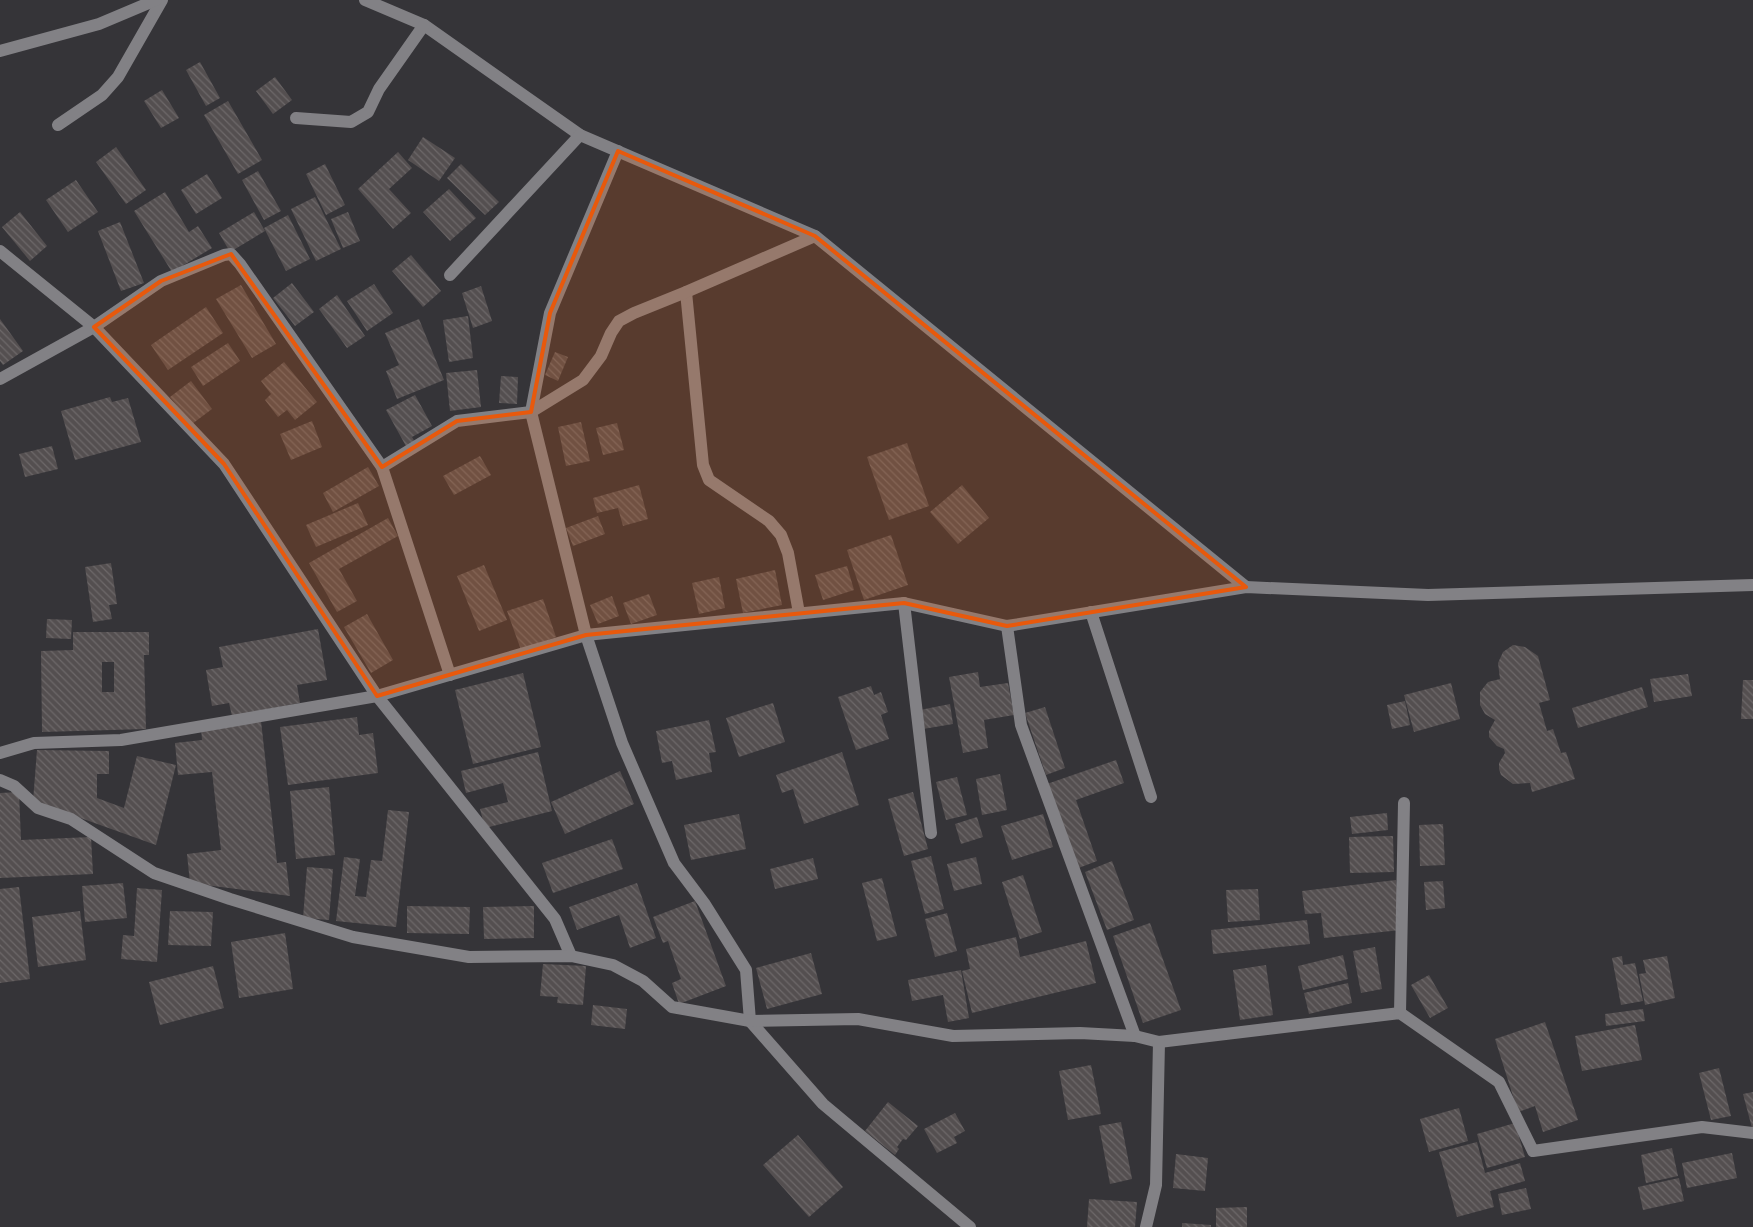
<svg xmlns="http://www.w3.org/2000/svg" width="1753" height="1227" font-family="'Public Sans',sans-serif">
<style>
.building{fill:url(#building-back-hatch);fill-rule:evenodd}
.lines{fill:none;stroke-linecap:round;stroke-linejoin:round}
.lane{stroke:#828185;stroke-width:12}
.street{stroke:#828185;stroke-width:12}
.marked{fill:#e8590c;fill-opacity:0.2;stroke:#e8590c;stroke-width:4;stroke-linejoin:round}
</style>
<defs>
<pattern id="building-back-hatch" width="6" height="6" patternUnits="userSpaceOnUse" patternTransform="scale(1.25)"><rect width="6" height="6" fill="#544f50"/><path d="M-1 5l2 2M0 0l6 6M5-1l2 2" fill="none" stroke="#6d6869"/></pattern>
</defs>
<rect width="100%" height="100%" fill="#353438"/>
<!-- building -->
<g class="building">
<polygon points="200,62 220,98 206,106 186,70"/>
<polygon points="275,77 292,100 273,114 256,91"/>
<polygon points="162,90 179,118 161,128 144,101"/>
<polygon points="228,101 262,160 238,174 204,115"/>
<polygon points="423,137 455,158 439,181 408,160"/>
<polygon points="116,147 146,190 126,204 96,162"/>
<polygon points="398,152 412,168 389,189 411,213 393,229 358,189"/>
<polygon points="325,164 345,205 326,215 306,174"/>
<polygon points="461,164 499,202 485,215 447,178"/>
<polygon points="258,171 281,211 264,220 242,180"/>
<polygon points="207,174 222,198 196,214 181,190"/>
<polygon points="76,180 98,212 68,232 46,200"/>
<polygon points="449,189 476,218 450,241 423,212"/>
<polygon points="165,192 189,232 198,226 212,248 172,272 134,211"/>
<polygon points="315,197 341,249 316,261 291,209"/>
<polygon points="20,212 47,246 30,261 2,227"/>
<polygon points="254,212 265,231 230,252 219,233"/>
<polygon points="348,212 360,241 343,248 331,219"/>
<polygon points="288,215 310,259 286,271 264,228"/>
<polygon points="120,222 144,283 121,291 98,231"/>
<polygon points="411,255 441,291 423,307 392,271"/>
<polygon points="292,283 314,312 295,326 273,298"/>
<polygon points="374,284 393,313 367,331 347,301"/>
<polygon points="241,285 276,344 252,358 216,299"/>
<polygon points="481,286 492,321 473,328 462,293"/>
<polygon points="337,295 365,336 347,348 319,309"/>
<polygon points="206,307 223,333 168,370 151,345"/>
<polygon points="468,316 473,358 449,362 443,320"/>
<polygon points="0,319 23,351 3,365 0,361"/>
<polygon points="419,319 444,380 397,399 386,371 399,365 385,333"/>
<polygon points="228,343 240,361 203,386 191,367"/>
<polygon points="555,352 568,357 558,381 545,375"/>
<polygon points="284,362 317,402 295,420 287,410 278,417 265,400 271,394 261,381"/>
<polygon points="477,370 481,407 450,411 446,373"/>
<polygon points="501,376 518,377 517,404 499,403"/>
<polygon points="191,381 212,409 192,424 170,397"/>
<polygon points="415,395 432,426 412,437 416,444 407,448 386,410"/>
<polygon points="110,397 112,402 128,398 141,442 75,460 61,411"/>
<polygon points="312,421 322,447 291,460 280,434"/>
<polygon points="581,422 590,461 566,466 558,427"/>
<polygon points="617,423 624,450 603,455 596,428"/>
<polygon points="907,443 929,506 889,520 867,457"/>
<polygon points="52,446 58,469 25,477 19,454"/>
<polygon points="480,456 491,475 454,495 443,476"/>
<polygon points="368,467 379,486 333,512 323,493"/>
<polygon points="639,485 648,519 623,526 618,508 597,513 593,498"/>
<polygon points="962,485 989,518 958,544 930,512"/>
<polygon points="358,503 368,525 316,547 306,525"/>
<polygon points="598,516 605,534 573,546 566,528"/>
<polygon points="388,518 398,536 339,569 357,601 337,612 309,563"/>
<polygon points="891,535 908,585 864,600 847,550"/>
<polygon points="111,563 117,604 109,605 112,619 93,622 85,567"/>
<polygon points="484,565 507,620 479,631 457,576"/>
<polygon points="847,566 854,590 823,600 815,575"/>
<polygon points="775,570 782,605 743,613 736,579"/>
<polygon points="719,577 725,608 699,614 692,583"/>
<polygon points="649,594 657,615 631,624 623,603"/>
<polygon points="612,596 619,616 598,624 590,605"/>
<polygon points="543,599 556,637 521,650 507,611"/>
<polygon points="367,614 393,660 371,673 344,627"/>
<polygon points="47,619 72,620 71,639 46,638"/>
<polygon points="318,629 327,680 297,685 300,703 232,716 229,703 212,706 206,670 223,667 219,647"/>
<path d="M73,632H149V655H144L146,729L42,732L41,651L73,650ZM102,662H114V692H102Z"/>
<polygon points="1513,645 1525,647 1538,656 1550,700 1539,703 1547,731 1553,729 1561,753 1566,752 1575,779 1532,792 1530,783 1513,784 1501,775 1499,769 1499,763 1505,753 1504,749 1497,746 1489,737 1489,731 1495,720 1485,714 1480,705 1480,692 1488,682 1500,679 1498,663 1503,652"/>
<polygon points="978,672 980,687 1008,683 1014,715 984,720 988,748 963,753 949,677"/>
<polygon points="523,673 541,747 473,764 455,690"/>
<polygon points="1688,674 1692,696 1654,702 1650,679"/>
<polygon points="1743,680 1753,680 1753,719 1741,719"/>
<polygon points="1451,683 1460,719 1414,732 1404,695"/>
<polygon points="871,686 874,695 881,692 888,712 881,715 889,739 856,750 838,697"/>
<polygon points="1642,687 1648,707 1578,728 1572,708"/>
<polygon points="1405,701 1410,725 1392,729 1387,705"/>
<polygon points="773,703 785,742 739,757 726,718"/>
<polygon points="950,704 953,724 923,729 920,710"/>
<polygon points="1045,707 1065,768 1046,775 1025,713"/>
<polygon points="357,717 359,735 373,733 378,773 288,785 280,727"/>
<polygon points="709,720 716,752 709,753 712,772 676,780 672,761 662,763 656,731"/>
<polygon points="261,721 277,863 286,862 290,896 190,883 187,854 221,850 212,772 178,775 175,743 202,740 201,728"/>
<polygon points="37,750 109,751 109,774 97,774 97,798 124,808 137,756 176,765 156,845 33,801"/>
<polygon points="538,752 552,811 485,828 480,809 508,802 503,783 466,793 461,771"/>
<polygon points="842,752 859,805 804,824 793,789 782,793 776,775"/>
<polygon points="1116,760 1124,783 1076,800 1097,861 1076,869 1047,784"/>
<polygon points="620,771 634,804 565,834 551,802"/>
<polygon points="1000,774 1007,810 982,815 976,779"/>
<polygon points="957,777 967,815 946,820 936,782"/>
<polygon points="329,787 335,855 296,859 290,791"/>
<polygon points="19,792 21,840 91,837 93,874 0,878 0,793"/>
<polygon points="913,792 928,849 904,856 888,799"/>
<polygon points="388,810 409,812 396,927 336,921 344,857 360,859 355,896 366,897 371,860 382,861"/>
<polygon points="1387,813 1388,830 1352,834 1350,817"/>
<polygon points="739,814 746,849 691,860 684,825"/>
<polygon points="1043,814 1053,847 1012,860 1001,826"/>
<polygon points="977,817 983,837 961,844 955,824"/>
<polygon points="1443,824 1445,865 1420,866 1419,825"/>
<polygon points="1393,836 1394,872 1350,873 1349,837"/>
<polygon points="612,839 623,869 553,893 542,863"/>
<polygon points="931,856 944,909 925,914 911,861"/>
<polygon points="976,857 982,884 954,891 947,864"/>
<polygon points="813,858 818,879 775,889 770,869"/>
<polygon points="1112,861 1134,920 1107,930 1085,872"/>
<polygon points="307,867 333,869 329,920 303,918"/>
<polygon points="1023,875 1042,932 1020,939 1002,882"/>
<polygon points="882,878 897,936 877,941 862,883"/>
<polygon points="1396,880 1401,930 1324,938 1321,913 1305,914 1302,891"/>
<polygon points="1443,881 1445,908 1426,910 1424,882"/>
<polygon points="123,883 127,918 85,922 82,886"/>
<polygon points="637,883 656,938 630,948 619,915 577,930 569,907"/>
<polygon points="19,887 30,979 0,983 0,889"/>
<polygon points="137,888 162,890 157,962 121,959 123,935 134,936"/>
<polygon points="1258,889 1260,920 1228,922 1226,890"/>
<polygon points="695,901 726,986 679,1004 672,983 681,979 668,941 663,943 653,917"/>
<polygon points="407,906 470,907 469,934 407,933"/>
<polygon points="534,906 534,938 484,939 483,907"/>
<polygon points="80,911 86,960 38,967 32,917"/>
<polygon points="170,911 213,912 211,946 168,945"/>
<polygon points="947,913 957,951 935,957 925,919"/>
<polygon points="1307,920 1310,944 1213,954 1211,930"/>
<polygon points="1150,923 1181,1010 1143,1023 1113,936"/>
<polygon points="285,933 293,989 239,998 231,942"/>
<polygon points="1016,937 1020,957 1086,941 1096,983 972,1013 962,971 970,969 966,949"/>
<polygon points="1375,947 1382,989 1361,993 1353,951"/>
<polygon points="811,953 822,994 767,1009 756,968"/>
<polygon points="1343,955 1348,979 1303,990 1298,966"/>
<polygon points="1622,956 1623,965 1635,963 1643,1001 1621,1005 1612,958"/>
<polygon points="1667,956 1675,998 1645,1005 1639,974 1646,973 1643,960"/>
<polygon points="543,964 586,966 583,1005 557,1003 558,997 540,996"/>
<polygon points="1266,965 1273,1015 1240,1020 1233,970"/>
<polygon points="213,966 224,1008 160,1025 149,982"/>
<polygon points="961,970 969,1018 948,1022 943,995 912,1001 908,980"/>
<polygon points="1429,975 1448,1008 1430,1018 1411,985"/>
<polygon points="1348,983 1352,1003 1309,1014 1304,993"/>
<polygon points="593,1005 627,1009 625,1029 591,1025"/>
<polygon points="1643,1009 1645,1021 1606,1026 1605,1014"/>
<polygon points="1545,1022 1578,1120 1543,1132 1535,1106 1518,1112 1495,1039"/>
<polygon points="1635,1025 1642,1060 1582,1071 1575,1036"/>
<polygon points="1091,1065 1101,1114 1068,1120 1059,1071"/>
<polygon points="1719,1068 1731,1116 1711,1120 1699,1073"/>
<polygon points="1753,1092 1753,1128 1752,1128 1743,1094"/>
<polygon points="888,1102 918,1126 906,1140 903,1139 897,1147 899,1149 895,1155 865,1131"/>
<polygon points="1459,1108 1468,1141 1429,1152 1420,1119"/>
<polygon points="955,1113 965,1131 954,1137 957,1143 937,1153 924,1129"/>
<polygon points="1121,1122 1132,1179 1110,1184 1099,1126"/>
<polygon points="1515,1123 1525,1157 1487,1168 1477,1134"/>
<polygon points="798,1135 843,1187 809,1217 763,1165"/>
<polygon points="1477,1142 1485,1173 1520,1163 1525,1181 1490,1191 1494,1207 1457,1217 1439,1152"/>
<polygon points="1672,1148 1678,1176 1646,1183 1641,1155"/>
<polygon points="1732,1153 1737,1178 1687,1188 1682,1163"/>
<polygon points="1176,1154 1208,1158 1205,1191 1173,1188"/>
<polygon points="1679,1178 1684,1201 1643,1210 1638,1187"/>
<polygon points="1526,1188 1531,1209 1502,1215 1498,1194"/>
<polygon points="1089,1199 1137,1202 1135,1227 1087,1227"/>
<polygon points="1247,1207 1247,1227 1216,1227 1216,1208"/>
<polygon points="1182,1223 1211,1225 1211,1227 1182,1227"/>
</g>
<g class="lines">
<!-- lane -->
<polyline class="lane" points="58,125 102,95 118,77 162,0"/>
<!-- street -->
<g class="street">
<polyline points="365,0 424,25 580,135 815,236 1246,587"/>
<polyline points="0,51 99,24 156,0"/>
<polyline points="296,118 351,122 368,112 379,89 424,25"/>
<polyline points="618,151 550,313 531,412 586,635 622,743 674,863 704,903 746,970 750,1021 823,1104 970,1227"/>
<polyline points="0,251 94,327 224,464 377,696 555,919 571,956"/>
<polyline points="450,275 580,135"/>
<polyline points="686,292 703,465 709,480 769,521 781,535 788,553 799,613"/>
<polyline points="0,379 94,327 161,281 224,255 231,254 240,264 382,467 450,675"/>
<polyline points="382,467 457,421 531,412 583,380 601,356 611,333 619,321 634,313 686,292 815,236"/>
<polyline points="904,603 931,833"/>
<polyline points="1091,612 1151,797"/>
<polyline points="1007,626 1021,725 1135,1036"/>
<polyline points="0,753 34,743 121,740 377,696 586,635 904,603 1007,626 1246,587 1428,595 1753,585"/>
<polyline points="0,780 14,786 38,808 71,819 154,873 230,899 353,937 469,957 571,956 613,965 643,981 672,1007 750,1021 858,1019 953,1036 1080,1033 1135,1036 1159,1042 1400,1013 1499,1082 1533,1151 1702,1127 1753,1133"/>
<polyline points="1400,1013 1404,803"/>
<polyline points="1146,1227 1156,1185 1159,1042"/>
</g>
</g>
<!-- marked area -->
<path class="marked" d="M618,151L815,236L1246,587L1007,626L904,603L586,635L377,696L224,464L94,327L161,281L231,254L382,467L457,421L531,412L550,313Z"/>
</svg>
